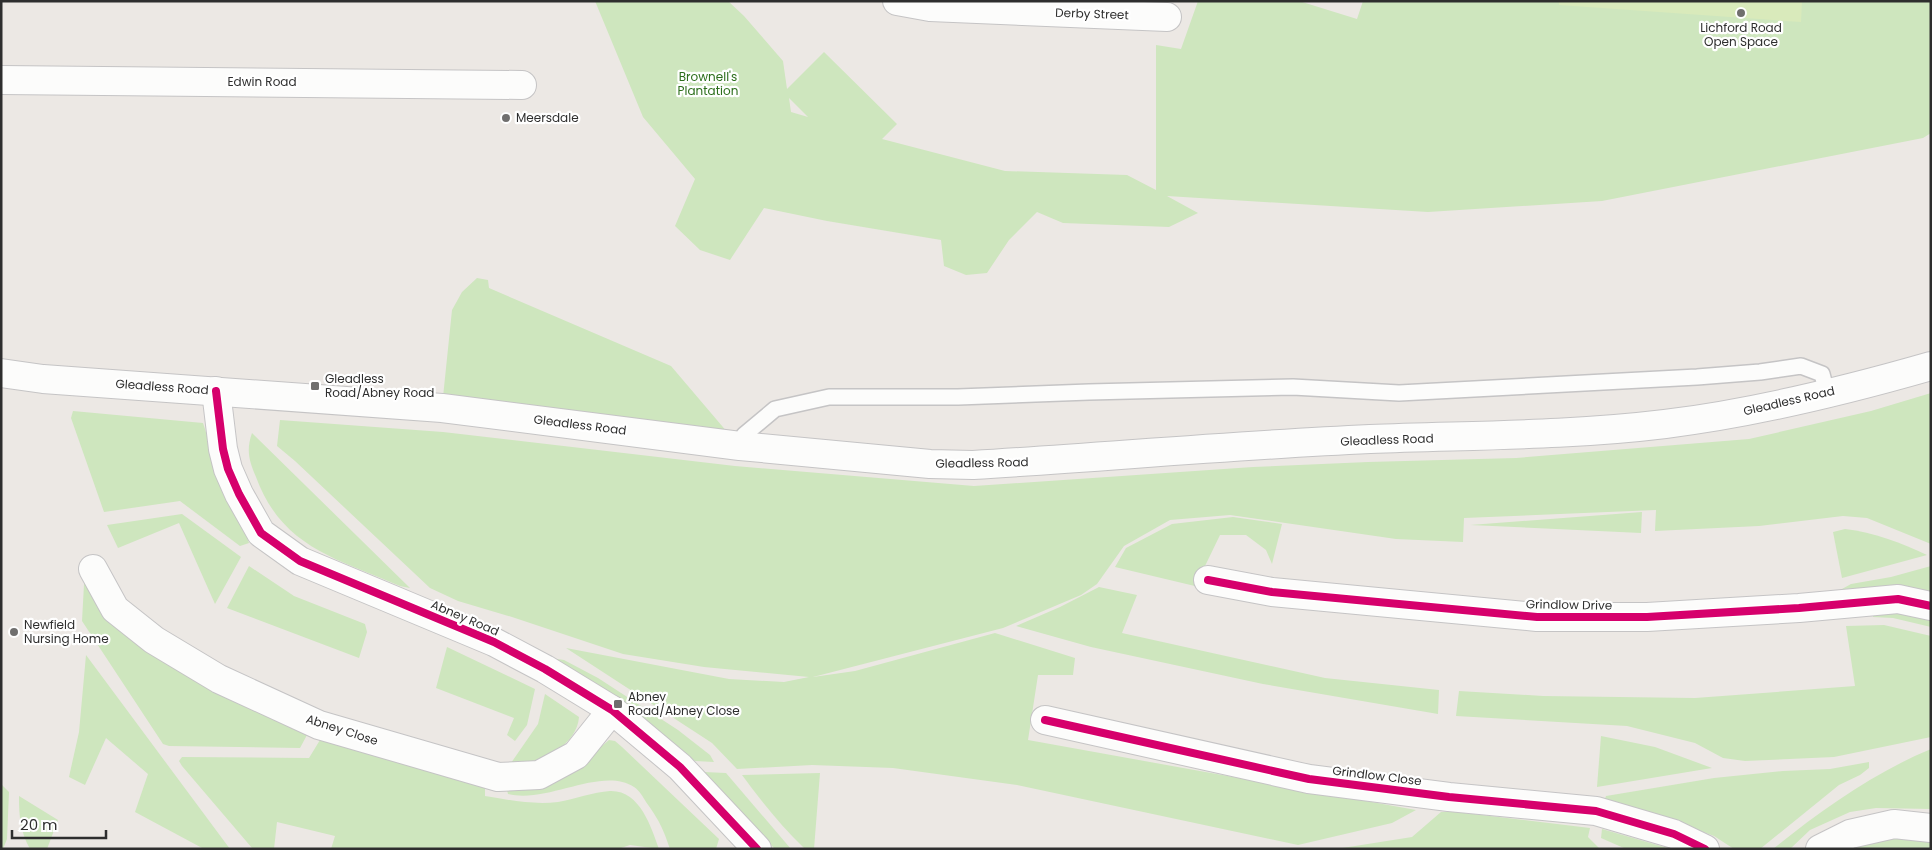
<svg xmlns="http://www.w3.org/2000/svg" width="1932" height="850" font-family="Poppins,sans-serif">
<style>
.green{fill:#cee6be;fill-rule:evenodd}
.pitch{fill:#d9eabb}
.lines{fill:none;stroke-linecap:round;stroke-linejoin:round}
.lane-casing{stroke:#c5c4c5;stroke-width:18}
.street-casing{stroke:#c5c4c5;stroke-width:30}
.secondary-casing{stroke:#c5c4c5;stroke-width:30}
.lane{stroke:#fcfcfb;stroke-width:15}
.street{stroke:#fcfcfb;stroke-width:28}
.secondary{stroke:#fcfcfb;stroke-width:28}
.cycleway-casing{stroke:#fff;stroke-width:11}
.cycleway{stroke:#d6006c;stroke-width:8}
.poi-dot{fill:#706f6e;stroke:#fff;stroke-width:2}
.labels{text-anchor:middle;stroke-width:4.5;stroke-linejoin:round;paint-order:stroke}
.street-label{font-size:12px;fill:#2e2e2e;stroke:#fff}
.poi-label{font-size:12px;fill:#2e2e2e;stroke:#fff;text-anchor:start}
.park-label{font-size:12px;fill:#2c6e1b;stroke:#fff}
</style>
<rect width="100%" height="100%" fill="#ece8e4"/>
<!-- green -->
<g class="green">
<path d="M595,1H728L744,16L783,61L787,89L824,52L897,124L882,139L1005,171L1127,175L1156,190V45L1181,49L1198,1H1299L1357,19L1363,1H1931V133L1923,138L1602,201L1428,212L1167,196L1198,213L1169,227L1063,223L1037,212L1009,240L987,273L966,275L944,266L941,240L827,221L764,208L730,260L700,250L675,226L695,179L643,117ZM789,98L808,117L791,112Z"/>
<polygon points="477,278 488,280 489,288 671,366 728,433 443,397 452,310 462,292"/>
<polygon points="1931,393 1931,544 1867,518 1843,516 1759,526 1655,531 1656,510 1464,518 1463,542 1396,539 1230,515 1170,520 1124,546 1097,584 1081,595 1003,628 813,677 855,671 995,633 1075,658 1073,675 1038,675 1028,740 1416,810 1392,823 1298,845 1017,785 893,768 812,765 737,769 712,743 566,648 729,679 784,682 809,677 704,667 623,654 512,617 458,601 430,588 295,461 277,446 280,420 443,432 735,466 974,486 1253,467 1368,462 1516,458 1749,439 1871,411"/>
<polygon points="73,411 203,423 228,500 245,531 249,543 240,546 180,501 104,512 71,418"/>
<path d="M252,433L410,588L400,586C338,559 282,548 256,477C249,461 246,450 252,433Z"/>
<polygon points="1642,512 1641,533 1470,525"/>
<polygon points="182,514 241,557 215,604 179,523 118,548 107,525"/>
<polygon points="1233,517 1282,524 1272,564 1266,550 1246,535 1220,535 1205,566 1202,583 1199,587 1115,567 1126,548 1172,524"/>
<path d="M1845,529C1874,532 1901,543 1927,555L1842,578L1833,532Z"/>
<polygon points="85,566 93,584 307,735 300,748 169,746 163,744 82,621"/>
<polygon points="249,566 294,596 365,624 367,632 359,658 227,608"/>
<polygon points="1931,566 1931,591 1893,587 1842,589 1851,584 1891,577"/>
<polygon points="1099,587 1137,595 1122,633 1325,678 1439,690 1438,714 1263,684 1091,647 1016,626 1060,607"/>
<polygon points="1873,613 1910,614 1931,618 1931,627 1893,618 1873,617"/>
<polygon points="1884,625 1931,636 1931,737 1834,757 1745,761 1723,758 1695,743 1627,726 1456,716 1459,691 1543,696 1695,698 1855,686 1846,626"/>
<polygon points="447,647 535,689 527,725 515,741 507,735 514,718 436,688"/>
<polygon points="86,655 230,849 204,849 135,812 148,774 106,738 85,785 69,777 79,732"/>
<polygon points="551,658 564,660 598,678 678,730 710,755 714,762 695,761 639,716"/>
<path d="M545,694L579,717C577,746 538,766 511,763L538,724Z"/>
<polygon points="1601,736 1655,747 1712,768 1597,787"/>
<path d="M320,740L485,787V796C509,800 533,805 558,802C575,799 593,792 610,791C640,790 651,827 659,849L630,845L618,849H331L335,836L277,822L274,849L252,848L182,766L179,761L182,757L309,758Z"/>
<path d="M609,740L615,741L622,747L719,839L716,849H670C663,828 659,820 646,802C643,797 639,790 634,787C601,766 548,804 508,794L507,790C533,787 559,784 580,766C590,758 599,748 609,740Z"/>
<path d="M1931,749V809L1876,808L1850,812L1810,830L1790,849H1773C1820,811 1875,772 1931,749Z"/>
<polygon points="1869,762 1869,768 1860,775 1839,785 1760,849 1734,849 1714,836 1666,818 1603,804 1606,796 1714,778 1783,771 1830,769"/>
<polygon points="704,772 726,773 791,849 775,849 740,814"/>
<path d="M820,773L814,849H805C781,826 761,801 742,775Z"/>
<polygon points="1,784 9,792 7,839 3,849 1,849"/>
<path d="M19,796L58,820L47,849H30C20,831 19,816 19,796Z"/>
<polygon points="1441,812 1456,812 1590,828 1588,837 1600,849 1336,849 1412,837"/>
<polygon points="1602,829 1671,849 1626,849 1601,838"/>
<polygon points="1888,833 1931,837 1931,849 1833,849"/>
</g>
<!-- pitch -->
<polygon class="pitch" points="1559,1 1802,1 1801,22 1559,5"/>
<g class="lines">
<defs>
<polyline id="lane" points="740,446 744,435 775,409 829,397 958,397 1089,392 1293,387 1399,393 1697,377 1760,372 1801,366 1822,374 1827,393"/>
<g id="street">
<polyline points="897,1 930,7 1167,17"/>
<polyline points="1,80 522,85"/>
<polyline points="216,391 223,449 228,469 239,494 261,533 300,561 494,642 545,669 612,710 680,767 757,849"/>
<polyline points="93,569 115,609 154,640 219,679 319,725 498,777 539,775 576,755 612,710"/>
<polyline points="1208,580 1272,592 1537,617 1647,617 1799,608 1898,599 1931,606"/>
<polyline points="1045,720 1309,779 1449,797 1596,811 1674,834 1705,849"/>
<polyline points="1820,849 1850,834 1894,824 1931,828"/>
</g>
<path id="secondary" d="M1,373L43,379L442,408L740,446L930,464L973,465C1105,457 1237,445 1370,439C1468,435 1567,436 1665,424C1755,413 1844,391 1931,366"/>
</defs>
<!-- lane casing -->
<use href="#lane" class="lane-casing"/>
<!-- street casing -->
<use href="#street" class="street-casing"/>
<!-- secondary casing -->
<use href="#secondary" class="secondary-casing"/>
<!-- lane -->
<use href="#lane" class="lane"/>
<!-- street -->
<use href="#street" class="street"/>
<!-- secondary -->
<use href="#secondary" class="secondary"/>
<defs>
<g id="cycleway">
<polyline points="216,391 223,449 228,469 239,494 261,533 300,561 494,642 545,669 612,710 680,767 757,849"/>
<polyline points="1208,580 1272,592 1537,617 1647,617 1799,608 1898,599 1931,606"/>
<polyline points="1045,720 1309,779 1449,797 1596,811 1674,834 1705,849"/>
</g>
</defs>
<!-- cycleway casing -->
<use href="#cycleway" class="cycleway-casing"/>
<!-- cycleway -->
<use href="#cycleway" class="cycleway"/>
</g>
<!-- markers -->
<g class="poi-dot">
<circle cx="1741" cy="13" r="5"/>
<circle cx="506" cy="118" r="5"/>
<rect x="310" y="381" width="10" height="10" rx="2.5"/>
<circle cx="14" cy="632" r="5"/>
<rect x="613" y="699" width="10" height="10" rx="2.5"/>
</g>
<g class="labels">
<!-- street labels -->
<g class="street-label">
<text transform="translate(1092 14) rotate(2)" y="4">Derby Street</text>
<text x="262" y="86">Edwin Road</text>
<text transform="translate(162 387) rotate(4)" y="4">Gleadless Road</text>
<text transform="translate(1789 401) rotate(-13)" y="4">Gleadless Road</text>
<text transform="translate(580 425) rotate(7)" y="4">Gleadless Road</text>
<text transform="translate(1387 440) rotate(-2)" y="4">Gleadless Road</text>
<text transform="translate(982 463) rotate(-1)" y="4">Gleadless Road</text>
<text transform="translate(1569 605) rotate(1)" y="4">Grindlow Drive</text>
<text transform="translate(465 618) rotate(23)" y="4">Abney Road</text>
<text transform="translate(342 730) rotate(18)" y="4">Abney Close</text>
<text transform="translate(1377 776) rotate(7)" y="4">Grindlow Close</text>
</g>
<!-- poi labels -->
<g class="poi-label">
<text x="1741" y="32" text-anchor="middle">Lichford Road<tspan x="1741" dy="14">Open Space</tspan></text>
<text x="516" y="122">Meersdale</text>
<text x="325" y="383">Gleadless<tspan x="325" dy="14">Road/Abney Road</tspan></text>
<text x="24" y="629">Newfield<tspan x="24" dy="14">Nursing Home</tspan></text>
<text x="628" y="701">Abney<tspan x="628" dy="14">Road/Abney Close</tspan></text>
</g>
<!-- park labels -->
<g class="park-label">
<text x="708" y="81">Brownell's<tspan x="708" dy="14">Plantation</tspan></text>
</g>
</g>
<!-- border -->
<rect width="1932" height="850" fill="none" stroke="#2e2e2e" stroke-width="5"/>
<!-- scale -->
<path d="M12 830v8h94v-8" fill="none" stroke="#2e2e2e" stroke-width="2.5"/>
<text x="20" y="830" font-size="15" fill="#2e2e2e" stroke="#ffffff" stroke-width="4" paint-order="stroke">20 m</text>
</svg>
